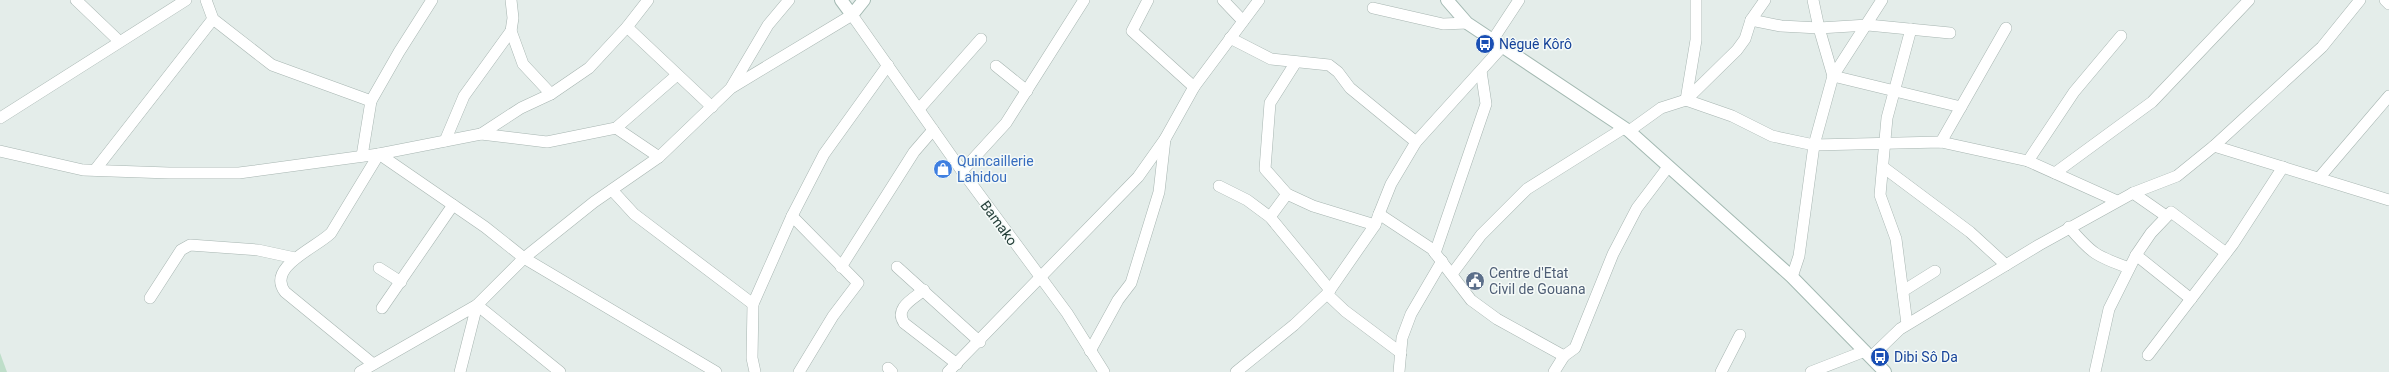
<svg xmlns="http://www.w3.org/2000/svg" width="2389" height="372" font-family="Roboto,sans-serif">
<style>
.green{fill:#bedec9}
.lines{fill:none;stroke-linecap:round;stroke-linejoin:round}
.street-casing{stroke:#a7b5b1;stroke-width:12}
.secondary-casing{stroke:#a3b9b2;stroke-width:14}
.street{stroke:#fff;stroke-width:11}
.secondary{stroke:#fff;stroke-width:12}
.labels{text-anchor:middle;stroke-width:3;stroke-linejoin:round;paint-order:stroke}
.transit-label{font-size:14px;fill:#164399;stroke:#f5faf8;text-anchor:start}
.shop-label{font-size:14px;fill:#366cbe;stroke:#f5faf8;text-anchor:start}
.street-label{font-size:14px;fill:#243f39;stroke:#f5faf8}
.service-label{font-size:14px;fill:#4e5e75;stroke:#f5faf8;text-anchor:start}
</style>
<rect width="100%" height="100%" fill="#e4edea"/>
<!-- green -->
<polygon class="green" points="0,353 7,372 0,372"/>
<g class="lines">
<defs>
<g id="street">
<polyline points="76,0 119,41"/>
<polyline points="206,0 213,19 272,65 371,101"/>
<polyline points="1148,0 1132,31 1194,87"/>
<polyline points="1223,0 1243,21"/>
<polyline points="1813,0 1819,28 1833,76"/>
<polyline points="2385,0 2389,4"/>
<polyline points="1373,8 1443,24 1467,23"/>
<polyline points="1751,20 1781,26 1819,28 1868,25 1950,33"/>
<polyline points="627,27 712,107"/>
<polyline points="511,31 523,64 551,94"/>
<polyline points="1230,38 1271,59 1329,65 1338,72 1350,88 1416,142"/>
<polyline points="1492,41 1519,0"/>
<polyline points="1296,62 1270,103 1265,169 1287,194 1313,206 1375,225"/>
<polyline points="996,66 1027,91"/>
<polyline points="1833,76 1961,107"/>
<polyline points="732,86 768,25 789,0"/>
<polyline points="1686,100 1732,116 1772,136 1814,145 1941,142 2028,161 2117,201"/>
<polyline points="1686,100 1696,40 1696,0"/>
<polyline points="919,109 981,39"/>
<polyline points="0,118 186,0"/>
<polyline points="616,128 659,157"/>
<polyline points="1629,131 1661,108 1686,100 1737,50 1745,39 1751,20 1765,0"/>
<polyline points="481,134 521,108 551,94 589,68 627,27 648,0"/>
<polyline points="445,141 464,96 511,31 513,18 511,0"/>
<polyline points="1941,142 2006,28"/>
<polyline points="2214,146 2389,200"/>
<polyline points="0,151 83,170 169,173 239,173 379,154 485,227 524,258 477,305 560,372"/>
<polyline points="362,156 371,101 399,52 432,0"/>
<polyline points="2028,161 2074,92 2121,36"/>
<polyline points="1883,167 1970,232 2006,265"/>
<polyline points="95,170 213,19"/>
<polyline points="962,171 1006,123 1084,0"/>
<polyline points="2055,173 2152,102 2249,0"/>
<polyline points="2319,178 2389,96"/>
<polyline points="1219,186 1247,200 1270,217 1330,290"/>
<polyline points="612,190 634,214 753,304"/>
<polyline points="2133,193 2166,216"/>
<polyline points="1379,214 1391,184 1416,142 1502,47"/>
<polyline points="792,216 858,283 833,316 799,372"/>
<polyline points="1270,217 1287,194"/>
<path d="M2069,227C2092,254 2096,256 2129,268"/>
<polyline points="1435,253 1486,104 1481,71"/>
<polyline points="2136,255 2191,299"/>
<polyline points="841,267 914,152 933,130"/>
<polyline points="897,267 980,342"/>
<polyline points="379,268 401,282"/>
<polyline points="1452,274 1481,235 1527,189 1624,128"/>
<polyline points="1792,277 1799,256 1814,145 1833,76 1882,0"/>
<path d="M924,290C913,299 894,308 904,323L957,364"/>
<polyline points="1903,291 1935,271"/>
<polyline points="1327,294 1345,311 1401,353"/>
<polyline points="150,298 181,250 190,245 258,250 295,258"/>
<polyline points="382,308 453,205"/>
<polyline points="1907,324 1896,239 1880,195 1887,118 1911,29"/>
<polyline points="1090,351 1118,300 1131,283 1159,192 1165,139"/>
<polyline points="2148,355 2233,244 2283,167"/>
<polyline points="1871,357 1900,329 2039,245 2133,193 2177,176 2214,146 2322,47 2360,0"/>
<path d="M373,364L285,292C266,267 316,248 331,233L379,154L481,134L547,142L616,128L677,75"/>
<polyline points="888,368 892,372"/>
<polyline points="360,372 477,305 460,372"/>
<polyline points="716,372 524,258 594,202 659,157 731,88 852,15 962,171 1067,313 1104,372"/>
<polyline points="755,372 752,358 753,304 792,216 824,154 888,65"/>
<polyline points="948,372 1138,177 1165,139 1194,87 1259,0"/>
<polyline points="1236,372 1294,325 1327,294 1375,225 1379,214 1432,249 1471,300 1497,319 1564,356 1575,348 1613,254 1637,208 1668,167"/>
<polyline points="1399,372 1402,338 1411,314 1442,261"/>
<polyline points="1554,372 1564,356"/>
<polyline points="1721,372 1740,335"/>
<polyline points="1811,372 1865,351"/>
<polyline points="2095,372 2109,309 2136,255 2151,233 2171,212 2226,253"/>
</g>
<g id="secondary">
<polyline points="841,0 852,15 864,0"/>
<polyline points="1447,0 1467,23 1629,131 1792,277 1885,372"/>
</g>
</defs>
<!-- street casing -->
<use href="#street" class="street-casing"/>
<!-- secondary casing -->
<use href="#secondary" class="secondary-casing"/>
<!-- street -->
<use href="#street" class="street"/>
<!-- secondary -->
<use href="#secondary" class="secondary"/>
</g>
<!-- icons -->
<defs>
<symbol id="bus-disc" viewBox="-11 -11 22 22"><circle r="9.5" fill="#1a4fb4" stroke="#f5faf8"/><path d="M-5-6H5V4H4V6H2V4H-2V6H-4V4H-5ZM-3.5-4V0h7V-4ZM-3.5 1.2v1.5H-2V1.2ZM2 1.2v1.5H3.5V1.2Z" fill="#fff"/></symbol>
<symbol id="shop-disc" viewBox="-11 -11 22 22"><circle r="9.5" fill="#3f7fe0" stroke="#f5faf8"/><path d="M-5-2.5h2.3a2.7 3.5 0 0 1 5.4 0H5L5.5 6h-11ZM-1.5-2.5h3a1.5 2.3 0 0 0-3 0Z" fill="#fff"/></symbol>
<symbol id="civic-disc" viewBox="-11 -11 22 22"><circle r="9.5" fill="#5c6f8a" stroke="#f5faf8"/><path d="M-.6-6.5H3V-4.5H.6V-3L4-1V1h2V6H-6V1h2V-1L-.6-3ZM-1.2 2.5V6h2.4V2.5Z" fill="#fff"/></symbol>
</defs>
<g fill-rule="evenodd">
<use href="#bus-disc" x="1474" y="33" width="22" height="22"/>
<use href="#shop-disc" x="932" y="158" width="22" height="22"/>
<use href="#civic-disc" x="1464" y="270" width="22" height="22"/>
<use href="#bus-disc" x="1869" y="346" width="22" height="22"/>
</g>
<g class="labels">
<!-- transit labels -->
<g class="transit-label">
<text x="1499" y="49">Nêguê Kôrô</text>
<text x="1894" y="362">Dibi Sô Da</text>
</g>
<!-- shop labels -->
<g class="shop-label">
<text x="957" y="166">Quincaillerie<tspan x="957" dy="16">Lahidou</tspan></text>
</g>
<!-- street labels -->
<g class="street-label">
<text transform="translate(999 223) rotate(54)" y="5">Bamako</text>
</g>
<!-- service labels -->
<g class="service-label">
<text x="1489" y="278">Centre d'Etat<tspan x="1489" dy="16">Civil de Gouana</tspan></text>
</g>
</g>
</svg>
